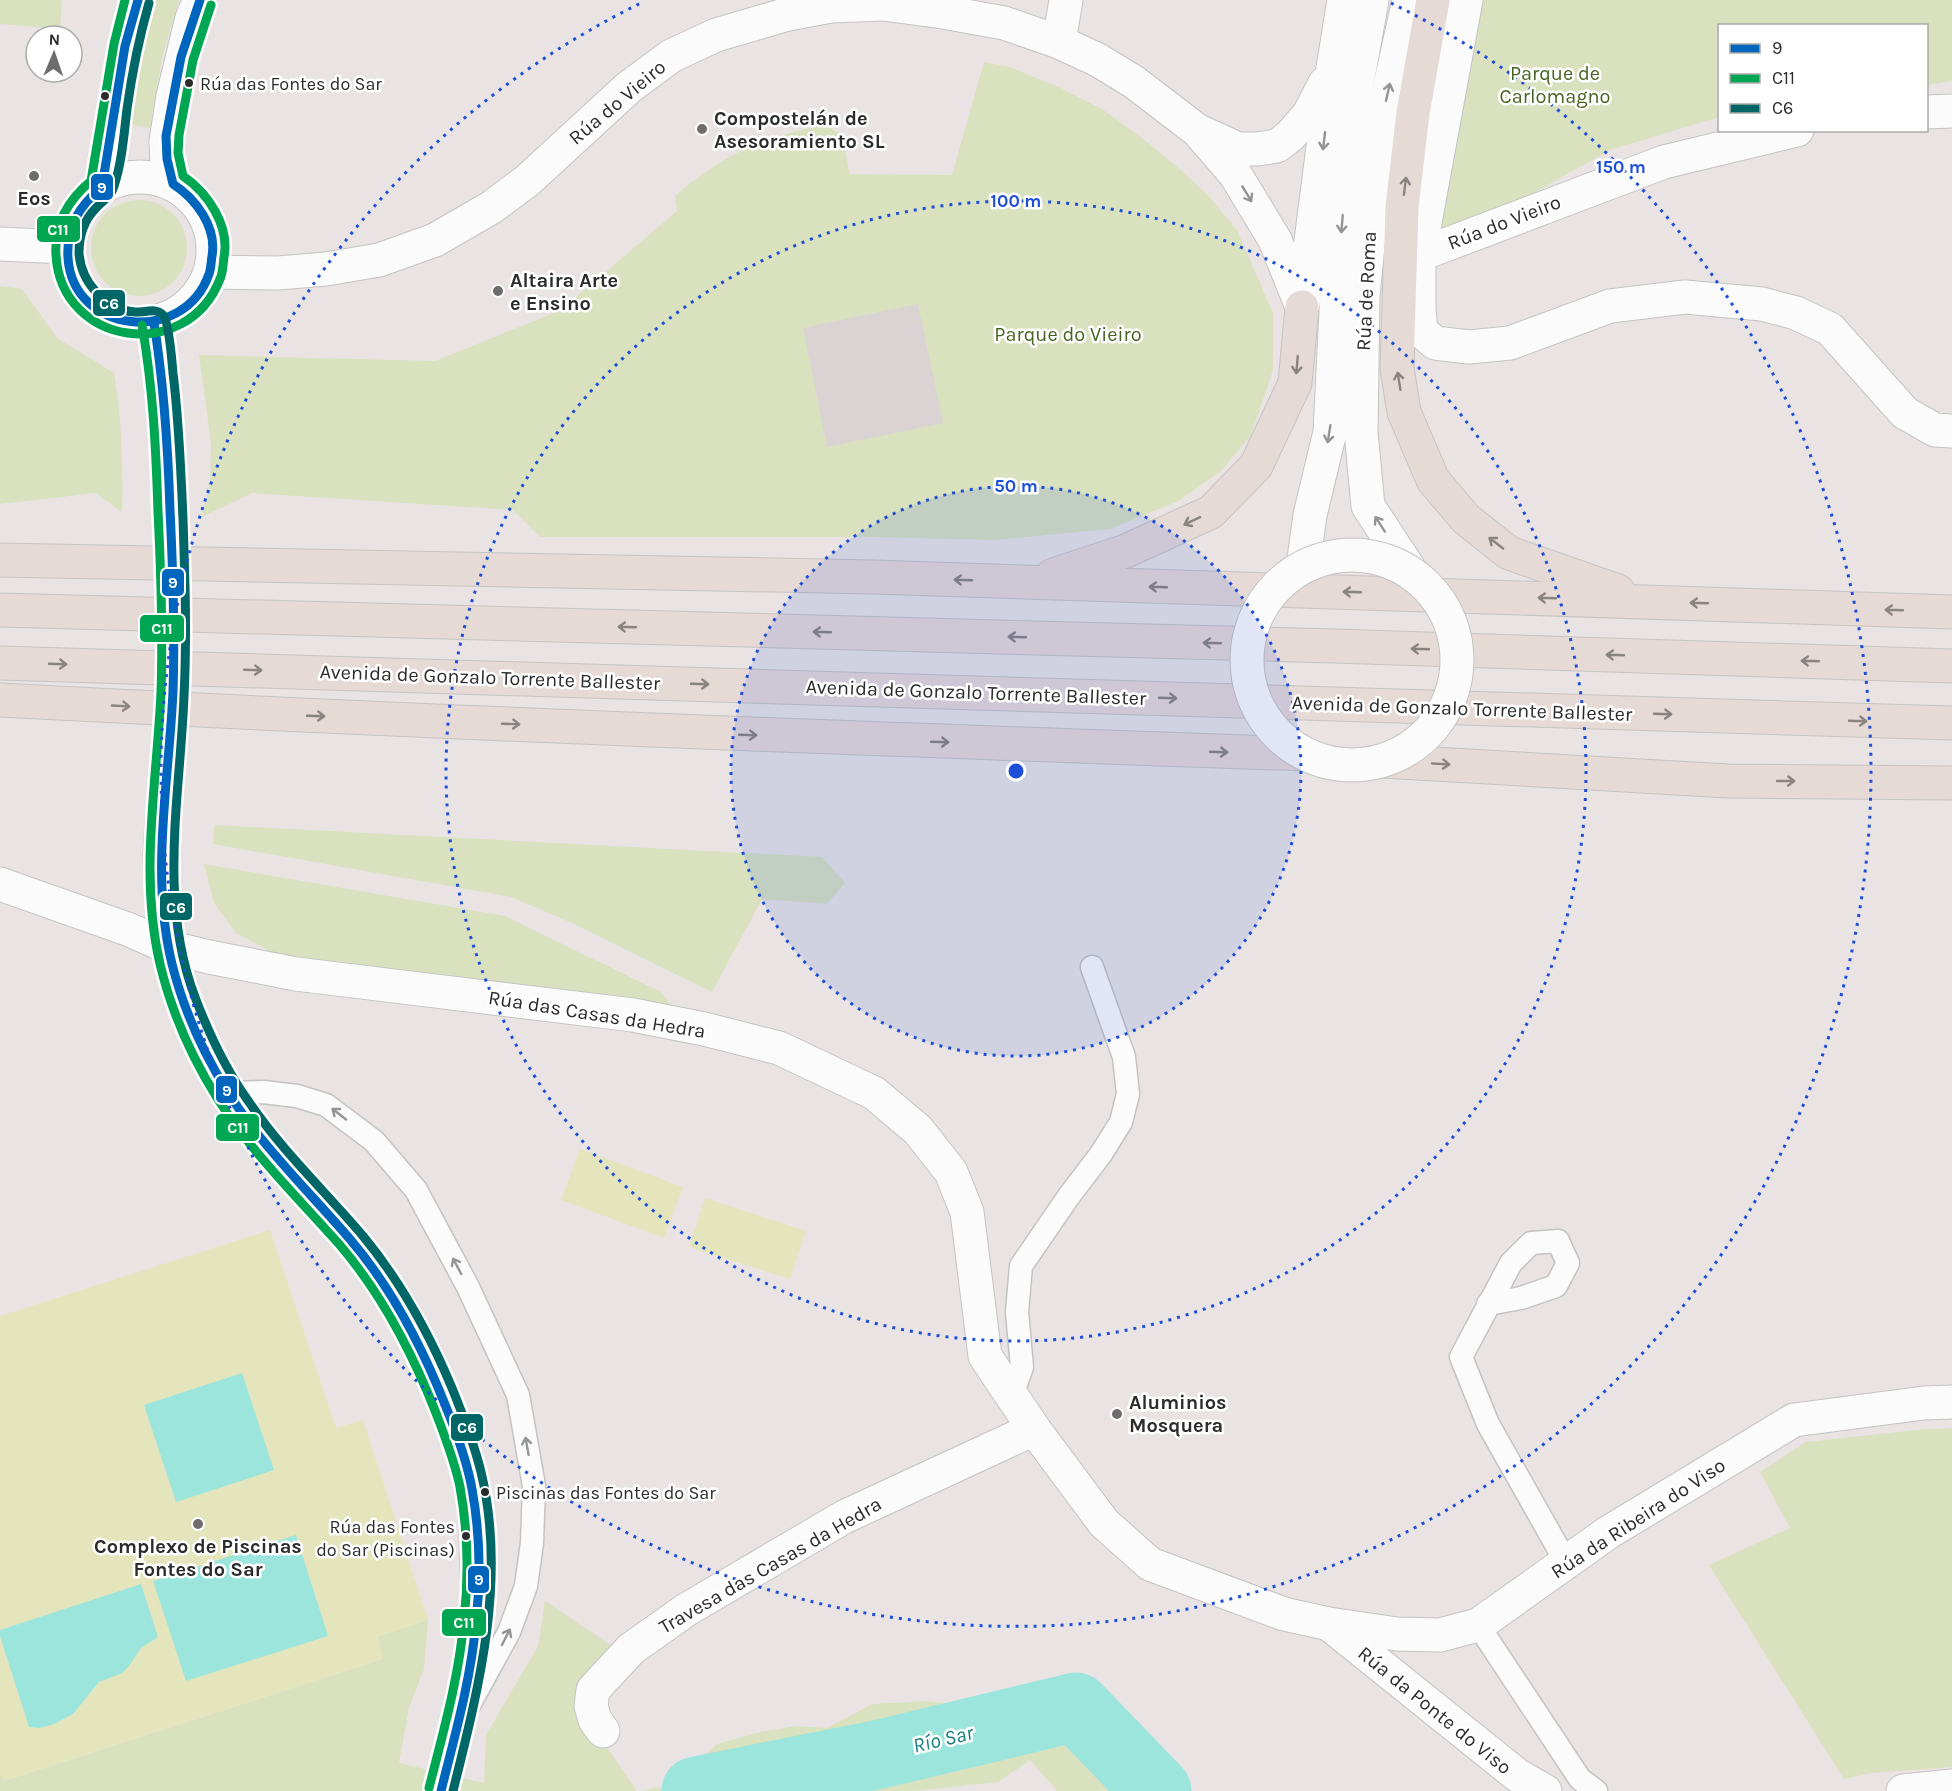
<svg xmlns="http://www.w3.org/2000/svg" width="1952" height="1791" font-family="Karla,sans-serif">
<style>
.green{fill:#d9e1bf}
.pitch{fill:#e4e5bc}
.plaza{fill:#d9d4d3}
.water{fill:#9ce5dd}
.lines{fill:none;stroke-linecap:round;stroke-linejoin:round}
.river{stroke:#9ce5dd;stroke-width:69}
.tertiary-tunnel{stroke:#c3bfbe;stroke-width:33;stroke-dasharray:33 16;stroke-linecap:butt}
.service-casing{stroke:#c4c3c3;stroke-width:25}
.minor-casing{stroke:#c4c3c3;stroke-width:35}
.tertiary-casing{stroke:#c4c3c3;stroke-width:35}
.trunk-casing{stroke:#c5c3c2;stroke-width:35}
.service{stroke:#fcfbfb;stroke-width:22}
.minor{stroke:#fcfbfb;stroke-width:33}
.tertiary{stroke:#fcfbfb;stroke-width:33}
.trunk{stroke:#e6dad6;stroke-width:33}
.minor-bridge-casing{stroke:#c4c3c3;stroke-width:35;stroke-linecap:butt}
.minor-bridge{stroke:#fcfbfb;stroke-width:33}
.bus-1-casing{stroke:#fff;stroke-width:14}
.bus-2-casing{stroke:#fff;stroke-width:14}
.bus-3-casing{stroke:#fff;stroke-width:14}
.bus-1{stroke:#0065bd;stroke-width:9}
.bus-2{stroke:#00a651;stroke-width:9}
.bus-3{stroke:#066;stroke-width:9}
.oneway{stroke:#949494}
.oneway2{stroke:#898381}
.ring{fill:none;stroke:#1d4ed8;stroke-width:3;stroke-dasharray:3 6}
.bus-dot{fill:#2c2c2c;stroke:#fff;stroke-width:2}
.poi-dot{fill:#6e6c6c;stroke:#fff;stroke-width:2}
.labels{text-anchor:middle;stroke-width:5;stroke-linejoin:round;paint-order:stroke}
.bus-label{font-size:18px;fill:#2c2c2c;stroke:#fff;text-anchor:start}
.park-label{font-size:20px;fill:#476521;stroke:#fff}
.street-label{font-size:20px;fill:#2c2c2c;stroke:#fff}
.poi-label{font-size:20px;font-weight:bold;fill:#2c2c2c;stroke:#fff;text-anchor:start}
.water-label{font-size:21px;font-style:italic;fill:#17807f;stroke:#fff}
.centre{fill:#1d4ed8;stroke:#fff;stroke-width:3}
.ring-label{font-size:18px;text-anchor:middle;font-weight:bold;fill:#1d4ed8;stroke:#fff;stroke-width:5;stroke-linejoin:round;paint-order:stroke}
.line-badge{stroke:#fff;stroke-width:2}
.badge-label{font-size:16px;text-anchor:middle;font-weight:bold;fill:#fff}
</style>
<rect width="100%" height="100%" fill="#e9e4e3"/>
<!-- green -->
<g class="green">
<polygon points="0,0 62,0 60,29 0,24"/>
<polygon points="157,0 179,0 162,57 150,128 129,124 142,53"/>
<polygon points="1483,0 1952,0 1952,81 1927,85 1926,26 1720,26 1719,117 1610,150 1450,240 1439,235"/>
<path d="M984,62L1009,67L1061,88L1105,111L1142,138L1175,165L1207,194L1237,230L1273,313V370L1251,435L1220,472L1178,501L1110,529L994,540L875,537H540L513,510L252,493L202,517L210,483L211,443L199,355L435,361L561,310L677,211L675,196C725,153 761,138 824,125L841,134L850,174L952,175Z"/>
<circle cx="139" cy="248" r="48"/>
<path d="M0,286L22,289L57,338L114,373C122,419 123,465 122,512L96,493L0,504Z"/>
<polygon points="214,825 822,857 845,883 827,904 762,899 712,992 572,923 511,897 213,844"/>
<polygon points="204,864 505,916 661,992 675,1011 273,953 236,933 214,903"/>
<polygon points="1952,1428 1952,1767 1872,1773 1844,1779 1709,1565 1790,1528 1760,1472 1806,1442 1926,1429"/>
<polygon points="545,1601 618,1650 579,1707 637,1791 0,1791 0,1771 4,1781 383,1659 376,1637 428,1620 424,1669 409,1708 399,1763 484,1783 486,1735 538,1646"/>
<polygon points="999,1695 1082,1696 1178,1791 1057,1791 1030,1760 998,1782 915,1791 640,1791 668,1786 683,1776 717,1744 760,1732 797,1726 827,1728 872,1704 926,1701 968,1706"/>
</g>
<!-- pitch -->
<g class="pitch">
<polygon points="580,1149 683,1187 664,1238 561,1200"/>
<polygon points="705,1198 806,1231 790,1279 689,1247"/>
<polygon points="270,1230 336,1428 363,1420 428,1620 377,1637 383,1659 3,1781 0,1771 0,1316"/>
</g>
<!-- plaza -->
<polygon class="plaza" points="918,304 943,423 827,447 803,328"/>
<!-- water -->
<g class="water">
<polygon points="242,1373 274,1470 176,1502 144,1405"/>
<polygon points="296,1535 328,1636 186,1681 153,1581"/>
<polygon points="141,1584 158,1637 141,1648 129,1666 122,1673 99,1682 73,1714 54,1724 40,1728 29,1727 0,1636 0,1630"/>
</g>
<g class="lines">
<!-- river -->
<polyline class="river" points="696,1791 876,1755 1076,1707 1157,1791"/>
<!-- tertiary-tunnel -->
<path class="tertiary-tunnel" d="M162,820C165,788 169,756 171,723C177,652 174,579 170,507"/>
<defs>
<g id="service">
<polyline points="228,1093 263,1092 297,1096 326,1105 374,1141 416,1190 468,1287 518,1395 534,1486 532,1543 526,1586 509,1632 469,1705"/>
<polyline points="1488,1304 1521,1298 1556,1286 1568,1263 1558,1241 1531,1243 1511,1263 1461,1357 1488,1424 1566,1562"/>
<polyline points="1012,1395 1022,1367 1017,1312 1021,1266 1069,1196 1101,1154 1121,1122 1128,1094 1124,1057 1092,967"/>
<polyline points="1478,1625 1580,1779 1596,1791"/>
</g>
<g id="minor">
<polyline points="1409,0 1379,135 1363,296 1361,432 1368,506 1412,573"/>
<polyline points="1466,0 1419,255 1419,309 1421,331 1435,343 1469,347 1510,343 1610,306 1685,297 1762,304 1796,313 1830,329 1905,413 1935,430 1952,431"/>
<polyline points="1059,42 1066,0"/>
<polyline points="1926,112 1952,111"/>
<polyline points="1203,133 1238,149 1257,149 1277,146 1290,136 1309,114 1325,83"/>
<circle cx="140" cy="250" r="73"/>
<polyline points="173,184 167,164 166,141 173,96 192,18 200,0"/>
<path d="M102,187C116,125 117,61 138,0"/>
<polyline points="0,244 66,247"/>
<polyline points="1419,255 1664,162 1797,130"/>
<polyline points="211,272 278,273 326,269 379,260 435,240 492,207 528,180 628,88 671,56 716,35 788,14 831,6 883,4 943,12 1004,23 1059,42 1098,60 1134,82 1198,131 1235,174 1275,240 1302,307"/>
<polyline points="1303,304 1333,68 1344,0"/>
<polyline points="1303,566 1310,515 1330,432 1337,291 1352,111 1372,0"/>
<polyline points="0,884 130,930 168,947 209,957 296,974 633,1015 704,1029 779,1048 874,1093 918,1130 951,1172 967,1212 985,1356 1034,1429 1104,1523 1150,1564 1284,1614 1329,1624 1397,1634 1440,1635 1478,1625 1609,1532 1794,1420 1924,1403 1952,1402"/>
<polyline points="1329,1624 1517,1775 1545,1791"/>
<polyline points="603,1731 595,1720 591,1706 593,1690 631,1649 686,1610 844,1517 1034,1429"/>
<polyline points="1903,1791 1952,1786"/>
</g>
<g id="tertiary">
<polyline points="154,323 166,419 170,507"/>
<polyline points="162,820 160,854 162,898 168,947 180,995 196,1031 228,1093 271,1150 354,1243 401,1308 427,1357 460,1441 469,1477 475,1512 478,1600 472,1651 458,1724 441,1791"/>
</g>
<g id="trunk">
<polyline points="1433,0 1413,113 1402,207 1397,368 1404,412 1433,480 1466,519 1509,553 1618,591"/>
<polyline points="0,560 873,577 1952,612"/>
<polyline points="1053,575 1126,551 1211,512 1256,466 1295,383 1302,307"/>
<polyline points="0,610 1334,646 1952,666"/>
<polyline points="0,663 1952,723"/>
<path d="M0,700C435,723 869,739 1304,754"/>
<polyline points="1382,761 1728,781 1952,783"/>
</g>
</defs>
<!-- service casing -->
<use href="#service" class="service-casing"/>
<!-- minor casing -->
<use href="#minor" class="minor-casing"/>
<!-- tertiary casing -->
<use href="#tertiary" class="tertiary-casing"/>
<!-- trunk casing -->
<use href="#trunk" class="trunk-casing"/>
<!-- service -->
<use href="#service" class="service"/>
<!-- minor -->
<use href="#minor" class="minor"/>
<!-- tertiary -->
<use href="#tertiary" class="tertiary"/>
<!-- trunk -->
<use href="#trunk" class="trunk"/>
<defs>
<circle id="minor-bridge" cx="1352" cy="660" r="105"/>
</defs>
<!-- minor-bridge casing -->
<use href="#minor-bridge" class="minor-bridge-casing"/>
<!-- minor-bridge -->
<use href="#minor-bridge" class="minor-bridge"/>
<defs>
<g id="bus-1">
<path d="M138,0L125,46L102,187C79,206 66,227 68,258C73,334 184,346 209,274C211,269 211,262 212,256C217,227 196,199 173,184L167,159L166,136L181,57L200,0"/>
<path d="M154,323C164,385 168,448 170,510C173,571 175,631 173,691C169,782 150,874 172,964C187,1024 218,1084 256,1132C285,1169 318,1202 349,1238C392,1288 422,1346 446,1407C457,1434 467,1461 472,1489C480,1533 481,1578 476,1622C471,1679 455,1735 441,1791"/>
</g>
<g id="bus-2">
<path d="M125,0L114,44L91,181C68,200 54,224 56,255C61,346 187,364 220,279C223,273 223,264 224,257C230,226 208,193 183,176L178,153L179,135L193,60L211,5"/>
<path d="M142,325C153,387 156,449 158,512C161,572 163,632 161,692C157,783 139,874 160,964C175,1027 206,1088 246,1139C275,1176 308,1209 339,1244C382,1294 412,1352 436,1413C445,1437 455,1462 460,1487C468,1531 469,1576 464,1620C459,1677 443,1733 429,1788"/>
</g>
<path id="bus-3" d="M149,3C139,38 132,73 127,109C124,134 122,162 114,186C111,197 103,200 96,208C84,220 79,236 79,253C81,282 105,310 135,312C144,313 156,307 163,315C169,321 172,362 173,373C179,421 181,470 183,519C185,578 187,637 184,696C180,797 158,900 195,997C209,1034 226,1070 249,1102C282,1151 325,1191 363,1236C401,1282 429,1333 452,1388C463,1415 474,1443 481,1472C507,1579 479,1687 453,1791"/>
</defs>
<!-- bus-1 casing -->
<use href="#bus-1" class="bus-1-casing"/>
<!-- bus-2 casing -->
<use href="#bus-2" class="bus-2-casing"/>
<!-- bus-3 casing -->
<use href="#bus-3" class="bus-3-casing"/>
<!-- bus-1 -->
<use href="#bus-1" class="bus-1"/>
<!-- bus-2 -->
<use href="#bus-2" class="bus-2"/>
<!-- bus-3 -->
<use href="#bus-3" class="bus-3"/>
</g>
<!-- one-way arrows -->
<defs><path id="oneway-shaft" d="M-6 0H5M1.5-3L5.5 0L1.5 3" fill="none" stroke-width="1.6" stroke-linecap="round" stroke-linejoin="round" transform="scale(1.5)"/></defs>
<g class="oneway">
<use href="#oneway-shaft" transform="translate(1388 92) rotate(-77)"/>
<use href="#oneway-shaft" transform="translate(1324 141) rotate(97)"/>
<use href="#oneway-shaft" transform="translate(1247 194) rotate(59)"/>
<use href="#oneway-shaft" transform="translate(1342 224) rotate(95)"/>
<use href="#oneway-shaft" transform="translate(1329 434) rotate(99)"/>
<use href="#oneway-shaft" transform="translate(1380 524) rotate(-123)"/>
<use href="#oneway-shaft" transform="translate(339 1114) rotate(-142)"/>
<use href="#oneway-shaft" transform="translate(457 1266) rotate(-118)"/>
<use href="#oneway-shaft" transform="translate(527 1446) rotate(-100)"/>
<use href="#oneway-shaft" transform="translate(506 1637) rotate(-63)"/>
</g>
<g class="oneway2">
<use href="#oneway-shaft" transform="translate(1405 186) rotate(-83)"/>
<use href="#oneway-shaft" transform="translate(1297 365) rotate(95)"/>
<use href="#oneway-shaft" transform="translate(1399 381) rotate(-99)"/>
<use href="#oneway-shaft" transform="translate(1192 521) rotate(155)"/>
<use href="#oneway-shaft" transform="translate(1496 543) rotate(-142)"/>
<use href="#oneway-shaft" transform="translate(963 580) rotate(-178)"/>
<use href="#oneway-shaft" transform="translate(1158 587) rotate(-178)"/>
<use href="#oneway-shaft" transform="translate(1352 592) rotate(-178)"/>
<use href="#oneway-shaft" transform="translate(1547 598) rotate(-178)"/>
<use href="#oneway-shaft" transform="translate(1699 603) rotate(-178)"/>
<use href="#oneway-shaft" transform="translate(1894 610) rotate(-178)"/>
<use href="#oneway-shaft" transform="translate(627 627) rotate(-178)"/>
<use href="#oneway-shaft" transform="translate(822 632) rotate(-178)"/>
<use href="#oneway-shaft" transform="translate(1017 637) rotate(-178)"/>
<use href="#oneway-shaft" transform="translate(1212 643) rotate(-178)"/>
<use href="#oneway-shaft" transform="translate(1420 649) rotate(-178)"/>
<use href="#oneway-shaft" transform="translate(1615 655) rotate(-178)"/>
<use href="#oneway-shaft" transform="translate(1810 661) rotate(-178)"/>
<use href="#oneway-shaft" transform="translate(58 664) rotate(2)"/>
<use href="#oneway-shaft" transform="translate(253 670) rotate(2)"/>
<use href="#oneway-shaft" transform="translate(700 684) rotate(2)"/>
<use href="#oneway-shaft" transform="translate(1168 698) rotate(2)"/>
<use href="#oneway-shaft" transform="translate(121 706) rotate(3)"/>
<use href="#oneway-shaft" transform="translate(1663 714) rotate(2)"/>
<use href="#oneway-shaft" transform="translate(316 716) rotate(2)"/>
<use href="#oneway-shaft" transform="translate(1858 721) rotate(2)"/>
<use href="#oneway-shaft" transform="translate(511 724) rotate(2)"/>
<use href="#oneway-shaft" transform="translate(748 735) rotate(2)"/>
<use href="#oneway-shaft" transform="translate(940 742) rotate(2)"/>
<use href="#oneway-shaft" transform="translate(1219 752) rotate(2)"/>
<use href="#oneway-shaft" transform="translate(1441 764) rotate(3)"/>
<use href="#oneway-shaft" transform="translate(1786 781)"/>
</g>
<!-- distance rings -->
<circle cx="1016" cy="771" r="285" fill="#1d4ed8" fill-opacity=".12"/>
<g class="ring">
<circle cx="1016" cy="771" r="285"/>
<circle cx="1016" cy="771" r="570"/>
<path d="M1391 3A855 855 0 1 1 641 3"/>
</g>
<!-- markers -->
<g class="bus-dot">
<circle cx="189" cy="83" r="5"/>
<circle cx="105" cy="96" r="5"/>
<circle cx="485" cy="1492" r="5"/>
<circle cx="466" cy="1536" r="5"/>
</g>
<g class="poi-dot">
<circle cx="702" cy="129" r="6"/>
<circle cx="34" cy="176" r="6"/>
<circle cx="498" cy="291" r="6"/>
<circle cx="1117" cy="1414" r="6"/>
<circle cx="198" cy="1524" r="6"/>
</g>
<g class="labels">
<!-- bus labels -->
<g class="bus-label">
<text x="200" y="90">Rúa das Fontes do Sar</text>
<text x="496" y="1499">Piscinas das Fontes do Sar</text>
<text x="455" y="1533" text-anchor="end">Rúa das Fontes<tspan x="455" dy="23">do Sar (Piscinas)</tspan></text>
</g>
<!-- park labels -->
<g class="park-label">
<text x="1555" y="80">Parque de<tspan x="1555" dy="23">Carlomagno</tspan></text>
<text x="1068" y="341">Parque do Vieiro</text>
</g>
<!-- street labels -->
<g class="street-label">
<text transform="translate(617 102) rotate(-40)" y="7">Rúa do Vieiro</text>
<text transform="translate(1504 222) rotate(-21)" y="7">Rúa do Vieiro</text>
<text transform="translate(1366 291) rotate(-87)" y="7">Rúa de Roma</text>
<text transform="translate(490 677) rotate(2)" y="7">Avenida de Gonzalo Torrente Ballester</text>
<text transform="translate(976 692) rotate(2)" y="7">Avenida de Gonzalo Torrente Ballester</text>
<text transform="translate(1462 708) rotate(2)" y="7">Avenida de Gonzalo Torrente Ballester</text>
<text transform="translate(597 1014) rotate(9)" y="7">Rúa das Casas da Hedra</text>
<text transform="translate(1638 1518) rotate(-33)" y="7">Rúa da Ribeira do Viso</text>
<text transform="translate(770 1565) rotate(-30)" y="7">Travesa das Casas da Hedra</text>
<text transform="translate(1435 1710) rotate(39)" y="7">Rúa da Ponte do Viso</text>
</g>
<!-- poi labels -->
<g class="poi-label">
<text x="714" y="125">Compostelán de<tspan x="714" dy="23">Asesoramiento SL</tspan></text>
<text x="34" y="205" text-anchor="middle">Eos</text>
<text x="510" y="287">Altaira Arte<tspan x="510" dy="23">e Ensino</tspan></text>
<text x="1129" y="1409">Aluminios<tspan x="1129" dy="23">Mosquera</tspan></text>
<text x="198" y="1553" text-anchor="middle">Complexo de Piscinas<tspan x="198" dy="23">Fontes do Sar</tspan></text>
</g>
<!-- water labels -->
<g class="water-label">
<text transform="translate(943 1739) rotate(-13)" y="7">Río Sar</text>
</g>
</g>
<circle cx="1016" cy="771" r="9" class="centre"/>
<g class="ring-label">
<text x="1621" y="173">150 m</text>
<text x="1016" y="207">100 m</text>
<text x="1016" y="492">50 m</text>
</g>
<g class="line-badge">
<rect x="90" y="173" width="24" height="28" rx="6" fill="#0065bd"/>
<rect x="36" y="215" width="45" height="28" rx="6" fill="#00a651"/>
<rect x="92" y="289" width="34" height="28" rx="6" fill="#066"/>
<rect x="161" y="568" width="24" height="29" rx="6" fill="#0065bd"/>
<rect x="139" y="614" width="46" height="29" rx="6" fill="#00a651"/>
<rect x="159" y="892" width="34" height="29" rx="6" fill="#066"/>
<rect x="215" y="1075" width="23" height="29" rx="6" fill="#0065bd"/>
<rect x="215" y="1113" width="45" height="29" rx="6" fill="#00a651"/>
<rect x="450" y="1413" width="34" height="29" rx="6" fill="#066"/>
<rect x="467" y="1565" width="23" height="29" rx="6" fill="#0065bd"/>
<rect x="441" y="1608" width="46" height="29" rx="6" fill="#00a651"/>
</g>
<g class="badge-label">
<text x="102" y="193">9</text>
<text x="58" y="235">C11</text>
<text x="109" y="309">C6</text>
<text x="173" y="588">9</text>
<text x="162" y="634">C11</text>
<text x="176" y="913">C6</text>
<text x="227" y="1096">9</text>
<text x="238" y="1133">C11</text>
<text x="467" y="1433">C6</text>
<text x="479" y="1585">9</text>
<text x="464" y="1628">C11</text>
</g>
<!-- legend -->
<rect x="1718" y="24" width="210" height="108" fill="#ffffff" stroke="#ababab" stroke-width="1.5"/>
<rect x="1730" y="44" width="30" height="9" fill="#0065bd" stroke="#ababab" stroke-width="1.5"/>
<text x="1772" y="54" font-size="18" fill="#2c2c2c">9</text>
<rect x="1730" y="74" width="30" height="9" fill="#00a651" stroke="#ababab" stroke-width="1.5"/>
<text x="1772" y="84" font-size="18" fill="#2c2c2c">C11</text>
<rect x="1730" y="104" width="30" height="9" fill="#006666" stroke="#ababab" stroke-width="1.5"/>
<text x="1772" y="114" font-size="18" fill="#2c2c2c">C6</text>
<!-- north arrow -->
<g transform="translate(54 54) rotate(2)"><circle r="28" fill="#ffffff" stroke="#ababab" stroke-width="1.5"/>
<path d="M0-4.5L10 22L0 15L-10 22Z" fill="#6e6c6c"/>
<text y="-9" font-size="16" font-weight="bold" text-anchor="middle" fill="#2c2c2c">N</text>
</g>
</svg>
